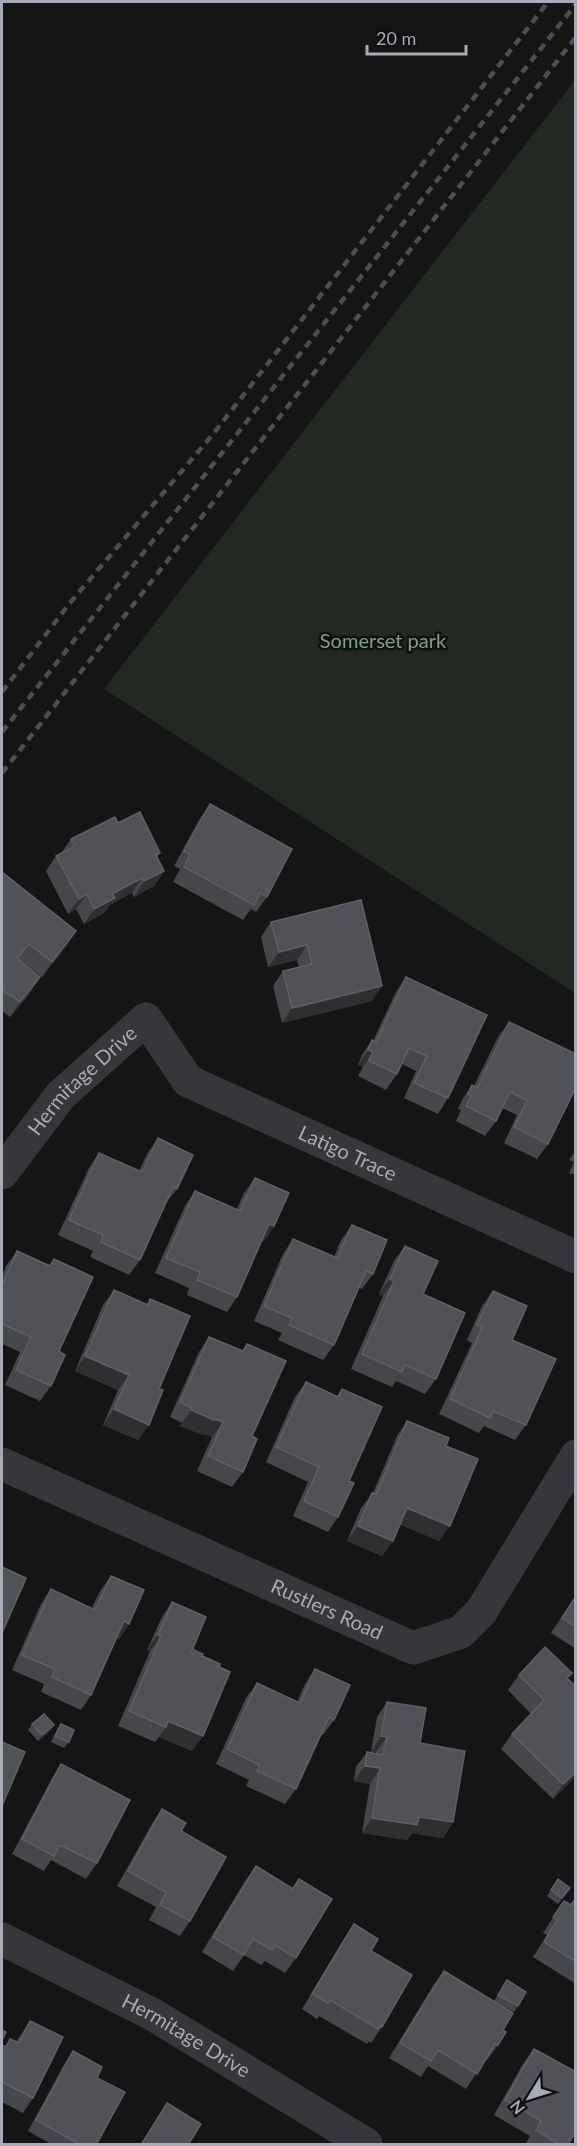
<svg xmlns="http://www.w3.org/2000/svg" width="577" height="2146" font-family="Lato,sans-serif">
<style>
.green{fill:#212922}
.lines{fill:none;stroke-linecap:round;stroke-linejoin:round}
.street{stroke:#36363b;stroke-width:33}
.rail{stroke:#4d4e54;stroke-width:4.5;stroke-dasharray:8 6;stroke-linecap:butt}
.wall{fill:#46474b}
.shaded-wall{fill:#2e2f31}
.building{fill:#515257;stroke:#5e6066;stroke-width:1.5}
.labels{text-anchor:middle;stroke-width:5;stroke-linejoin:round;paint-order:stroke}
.park-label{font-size:20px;fill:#7ea181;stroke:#101011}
.street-label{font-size:20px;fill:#a7abb6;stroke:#101011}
</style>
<rect width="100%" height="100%" fill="#151516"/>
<!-- green -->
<polygon class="green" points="575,80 575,993 104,689"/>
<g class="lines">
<!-- street -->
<g class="street">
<path id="s1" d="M2,1173L61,1095L146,1019L188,1081L576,1257"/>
<path id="s2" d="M2,1464L413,1648L461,1632L481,1612L576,1456"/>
<path id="s3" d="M2,1939L152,2014L366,2144"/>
</g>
<!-- rail -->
<g class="rail">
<polyline points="2,692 69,604 214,433 548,2"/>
<polyline points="2,732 576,4"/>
<polyline points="2,773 576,37"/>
</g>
</g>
<!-- wall -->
<g class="wall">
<polygon points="210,804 267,897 256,912 251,909 243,920 173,882 180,869 174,866 199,820"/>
<polygon points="118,823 160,853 157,857 164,871 154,886 134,897 132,893 110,905 104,913 84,924 76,909 68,914 46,871 56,856 61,853 71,839"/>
<polygon points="2,873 76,931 42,977 19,959 18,959 30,993 10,1017 3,1012 2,1015"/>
<polygon points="361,900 372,1001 282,1023 273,986 283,971 299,968 297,960 268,967 261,937 271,922"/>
<polygon points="406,977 448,1098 438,1114 404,1098 416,1071 402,1064 397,1074 386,1090 358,1076 363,1067 358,1065 362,1055 372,1040 373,1041 396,992"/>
<polygon points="509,1022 548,1144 537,1159 504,1143 517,1115 502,1108 496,1121 485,1136 456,1121 461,1110 458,1109 462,1100 472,1085 474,1086 498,1037"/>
<polygon points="158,1138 177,1189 165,1204 140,1260 129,1275 90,1257 93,1251 58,1235 89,1168 99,1153 139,1171 147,1154"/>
<polygon points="576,1150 576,1175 569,1173 574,1162 569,1160"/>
<polygon points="255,1178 274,1226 264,1241 262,1240 237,1297 227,1312 187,1295 189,1288 155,1273 185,1206 195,1191 237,1209 244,1193"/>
<polygon points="352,1225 373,1274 362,1289 359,1288 334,1345 323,1360 278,1340 282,1333 254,1321 283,1254 293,1239 334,1257 341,1240"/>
<polygon points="405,1246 423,1294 436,1379 425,1394 396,1381 392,1387 351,1369 383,1296 379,1294 394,1261"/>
<polygon points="17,1251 49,1265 54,1259 59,1351 51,1386 40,1401 5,1385 20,1352 2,1344 2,1276 6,1266"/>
<polygon points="114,1290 147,1304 150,1299 138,1440 103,1425 118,1390 75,1371 103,1305"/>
<polygon points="493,1291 512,1340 526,1425 515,1440 484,1426 479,1433 439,1414 472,1343 467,1340 482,1306"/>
<polygon points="209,1337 242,1351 247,1344 252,1436 243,1472 232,1487 197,1471 212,1437 204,1434 203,1435 180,1426 182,1423 170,1417 199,1352"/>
<polygon points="306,1382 337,1396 342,1389 349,1481 338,1517 328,1532 293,1516 308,1482 266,1462 295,1397"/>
<polygon points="407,1421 446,1446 439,1541 400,1524 393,1541 382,1556 347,1541 361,1508 373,1493 397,1436"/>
<polygon points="111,1576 129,1624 119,1639 117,1638 91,1695 81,1710 41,1692 44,1684 12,1670 41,1604 51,1589 92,1608 100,1591"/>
<polygon points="576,1595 576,1649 551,1633"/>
<polygon points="172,1602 191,1653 192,1654 194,1650 202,1656 192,1751 159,1737 155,1742 118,1726 150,1651 147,1650 162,1617"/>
<polygon points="315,1669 334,1720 323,1735 321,1734 296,1789 285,1804 246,1786 249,1780 216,1764 246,1698 257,1683 297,1702 305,1684"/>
<polygon points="519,1675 567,1679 576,1687 576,1776 553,1799 501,1749 512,1734 531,1714 508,1690"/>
<polygon points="387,1702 420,1743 453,1822 443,1838 412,1833 407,1840 362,1833 370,1784 354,1781 356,1767 367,1752 376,1753 376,1752 371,1752 377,1717"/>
<polygon points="32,1724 54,1725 50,1731 38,1741 28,1730"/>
<polygon points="61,1724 69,1742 64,1748 51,1742 57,1730"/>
<polygon points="61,1764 97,1863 86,1879 51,1860 44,1871 12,1854 51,1780"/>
<polygon points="162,1809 190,1921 180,1936 149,1920 156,1907 117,1886 152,1824"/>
<polygon points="256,1866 292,1888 299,1879 296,1958 285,1973 265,1961 261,1965 244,1955 233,1971 202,1952 245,1881"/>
<polygon points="558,1879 570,1888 558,1904 547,1896"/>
<polygon points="576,1897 576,1984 533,1957 547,1935 543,1933 564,1901 570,1905"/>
<polygon points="354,1924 371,1951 382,2027 371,2043 369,2041 367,2044 319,2016 317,2019 302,2009 343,1940"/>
<polygon points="444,1971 503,2030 498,2045 487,2060 486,2059 466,2089 428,2066 421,2077 389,2058 433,1986"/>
<polygon points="507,1980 518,2006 514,2012 494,2001"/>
<polygon points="30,2021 33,2098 23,2113 2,2102 2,2045 5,2047 10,2039 16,2042"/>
<polygon points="534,2049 568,2145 525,2145 530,2136 494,2115 523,2064"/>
<polygon points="73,2051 97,2078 96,2145 53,2145 28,2131 65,2063"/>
</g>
<!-- shaded-wall -->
<g class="shaded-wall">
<polygon points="164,871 154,886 134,897 144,881"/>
<polygon points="142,878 132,893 110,905 104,913 84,924 94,909 112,894"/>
<polygon points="87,894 76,909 68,914 79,899"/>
<polygon points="76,931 66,947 42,977 52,962"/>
<polygon points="307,945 297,960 268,967 279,952"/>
<polygon points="40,977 30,993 10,1017 20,1002"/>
<polygon points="382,986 372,1001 282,1023 292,1008"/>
<polygon points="368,1050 373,1052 363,1067 358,1065"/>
<polygon points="269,1224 274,1226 264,1241 259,1239"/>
<polygon points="390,1279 394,1281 383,1296 379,1294"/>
<polygon points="85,1356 129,1375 118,1390 75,1371"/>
<polygon points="114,1409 149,1425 138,1440 103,1425"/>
<polygon points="191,1410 223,1422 212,1437 204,1434 203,1435 180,1426"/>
<polygon points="407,1508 450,1526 439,1541 396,1523"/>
<polygon points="358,1526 393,1541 382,1556 347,1541"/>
<polygon points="124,1621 129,1624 119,1639 113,1637"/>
<polygon points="158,1635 161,1636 150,1651 147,1650"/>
<polygon points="168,1721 203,1736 192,1751 159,1737 166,1727"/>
<polygon points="54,1725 50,1731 38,1741 42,1735"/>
<polygon points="381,1736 387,1737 376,1752 371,1752"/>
<polygon points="365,1766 380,1768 370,1784 354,1781"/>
<polygon points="576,1772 576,1776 553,1799 563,1784"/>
<polygon points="419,1817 453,1822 443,1838 412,1833 407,1840 362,1833 372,1818"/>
</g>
<!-- building -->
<g class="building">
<polygon points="210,804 292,849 267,897 260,893 254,905 184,867 190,854 184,851"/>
<polygon points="140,812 160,853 156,855 164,871 144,881 142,878 112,894 115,898 94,909 87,894 79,899 56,856 75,846 71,839 115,817 118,823"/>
<polygon points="2,872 76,931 52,962 29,944 17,958 40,977 20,1002 11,995 10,996 2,990"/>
<polygon points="361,900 382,986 292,1008 283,971 312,964 307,945 279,952 271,922"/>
<polygon points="406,977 487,1015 448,1098 414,1083 427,1056 409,1048 397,1074 369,1061 373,1052 368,1050 372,1040 376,1042"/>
<polygon points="509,1022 576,1054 576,1087 548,1144 514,1127 527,1100 510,1092 496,1121 466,1106 472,1095 468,1094 472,1085 477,1088"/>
<polygon points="158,1138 193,1155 177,1189 173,1187 140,1260 101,1242 103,1235 69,1220 99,1153 142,1172"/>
<polygon points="255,1178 289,1193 274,1226 269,1224 237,1297 197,1280 200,1272 166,1258 195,1191 240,1211"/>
<polygon points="352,1225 387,1240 373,1274 366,1271 334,1345 289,1325 292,1318 264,1306 293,1239 337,1258"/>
<polygon points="405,1246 438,1261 423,1294 465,1313 436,1379 405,1365 402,1372 362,1354 394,1281 390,1279"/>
<polygon points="17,1251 50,1266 54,1259 93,1277 59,1351 65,1355 51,1386 16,1370 31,1337 2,1324 2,1285"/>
<polygon points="114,1290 148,1305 150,1299 190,1316 159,1389 163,1390 149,1425 114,1409 129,1375 85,1356"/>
<polygon points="493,1291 527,1306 512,1340 556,1359 526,1425 493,1411 490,1418 450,1399 482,1328 477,1325"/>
<polygon points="209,1337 243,1351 247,1344 286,1361 252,1436 257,1439 243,1472 208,1456 223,1422 215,1419 214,1420 191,1410 192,1408 180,1402"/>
<polygon points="306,1382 338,1397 342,1389 382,1407 349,1481 354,1483 338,1517 304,1501 319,1467 276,1447"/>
<polygon points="407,1421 449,1438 446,1446 478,1459 450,1526 407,1508 393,1541 358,1526 372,1493 376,1494"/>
<polygon points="2,1567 26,1578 2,1633"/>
<polygon points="111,1576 144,1590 129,1624 124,1621 91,1695 52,1677 55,1669 22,1655 51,1589 95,1610"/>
<polygon points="576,1596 576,1627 562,1618"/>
<polygon points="172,1602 206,1617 191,1653 193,1654 194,1650 203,1654 202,1656 220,1664 219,1667 230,1672 203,1736 168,1721 166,1727 129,1711 161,1636 158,1635"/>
<polygon points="545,1647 572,1673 567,1678 576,1687 576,1772 563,1784 512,1734 544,1700 519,1675"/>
<polygon points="315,1669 350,1685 334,1720 329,1717 296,1789 257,1771 260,1765 227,1749 257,1683 300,1703"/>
<polygon points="387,1702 426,1708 420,1743 465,1751 453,1822 419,1817 417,1825 372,1818 380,1768 365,1766 367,1752 383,1755 387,1737 381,1736"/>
<polygon points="44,1714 54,1725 42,1735 32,1724"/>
<polygon points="61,1724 74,1730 69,1742 55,1736"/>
<polygon points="2,1742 25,1752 2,1806"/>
<polygon points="61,1764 130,1800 97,1863 60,1845 54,1856 22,1839"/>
<polygon points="162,1809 186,1823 181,1831 226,1857 190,1921 160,1905 166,1892 128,1871"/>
<polygon points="256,1866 293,1889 299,1879 332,1899 296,1958 275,1945 272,1950 253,1939 244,1955 213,1937"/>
<polygon points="558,1879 570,1888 562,1898 551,1890"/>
<polygon points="576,1898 576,1962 544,1942 557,1920 553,1917 564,1901 571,1905"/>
<polygon points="354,1924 378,1939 371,1951 412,1975 382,2027 380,2026 378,2029 330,2000 328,2003 312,1994"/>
<polygon points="444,1971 513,2013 503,2030 506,2032 498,2045 495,2044 477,2074 438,2050 431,2061 400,2043"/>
<polygon points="507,1980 526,1992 518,2006 498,1995"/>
<polygon points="30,2021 63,2037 33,2098 2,2082 2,2045 6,2047 10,2039 19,2043"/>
<polygon points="2,2030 6,2032 2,2041"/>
<polygon points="534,2049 576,2072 576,2131 568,2145 560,2145 536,2130 541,2121 505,2100"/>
<polygon points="73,2051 102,2067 97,2078 125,2092 96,2145 81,2145 36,2120"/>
<polygon points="167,2103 201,2124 188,2145 141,2145"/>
</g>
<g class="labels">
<!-- park labels -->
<g class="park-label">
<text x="383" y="648">Somerset park</text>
</g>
<!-- street labels -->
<g class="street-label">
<text dy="7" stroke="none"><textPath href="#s1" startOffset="123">Hermitage Drive</textPath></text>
<text dy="7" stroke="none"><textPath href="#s1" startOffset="462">Latigo Trace</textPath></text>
<text dy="7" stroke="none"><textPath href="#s2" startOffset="356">Rustlers Road</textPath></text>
<text dy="7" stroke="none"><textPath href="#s3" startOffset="208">Hermitage Drive</textPath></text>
</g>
</g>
<!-- border -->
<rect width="577" height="2146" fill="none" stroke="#a7abb6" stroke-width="6"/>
<!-- north arrow -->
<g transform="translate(529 2098) rotate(232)" stroke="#101011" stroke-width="4.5" paint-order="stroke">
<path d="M0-4.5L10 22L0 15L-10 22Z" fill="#a7abb6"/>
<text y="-9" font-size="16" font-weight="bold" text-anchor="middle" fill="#a7abb6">N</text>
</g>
<!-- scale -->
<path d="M367 45v9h99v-9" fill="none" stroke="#a7abb6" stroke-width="3"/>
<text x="376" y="45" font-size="18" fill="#a7abb6" stroke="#101011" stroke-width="4.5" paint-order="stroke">20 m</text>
</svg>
